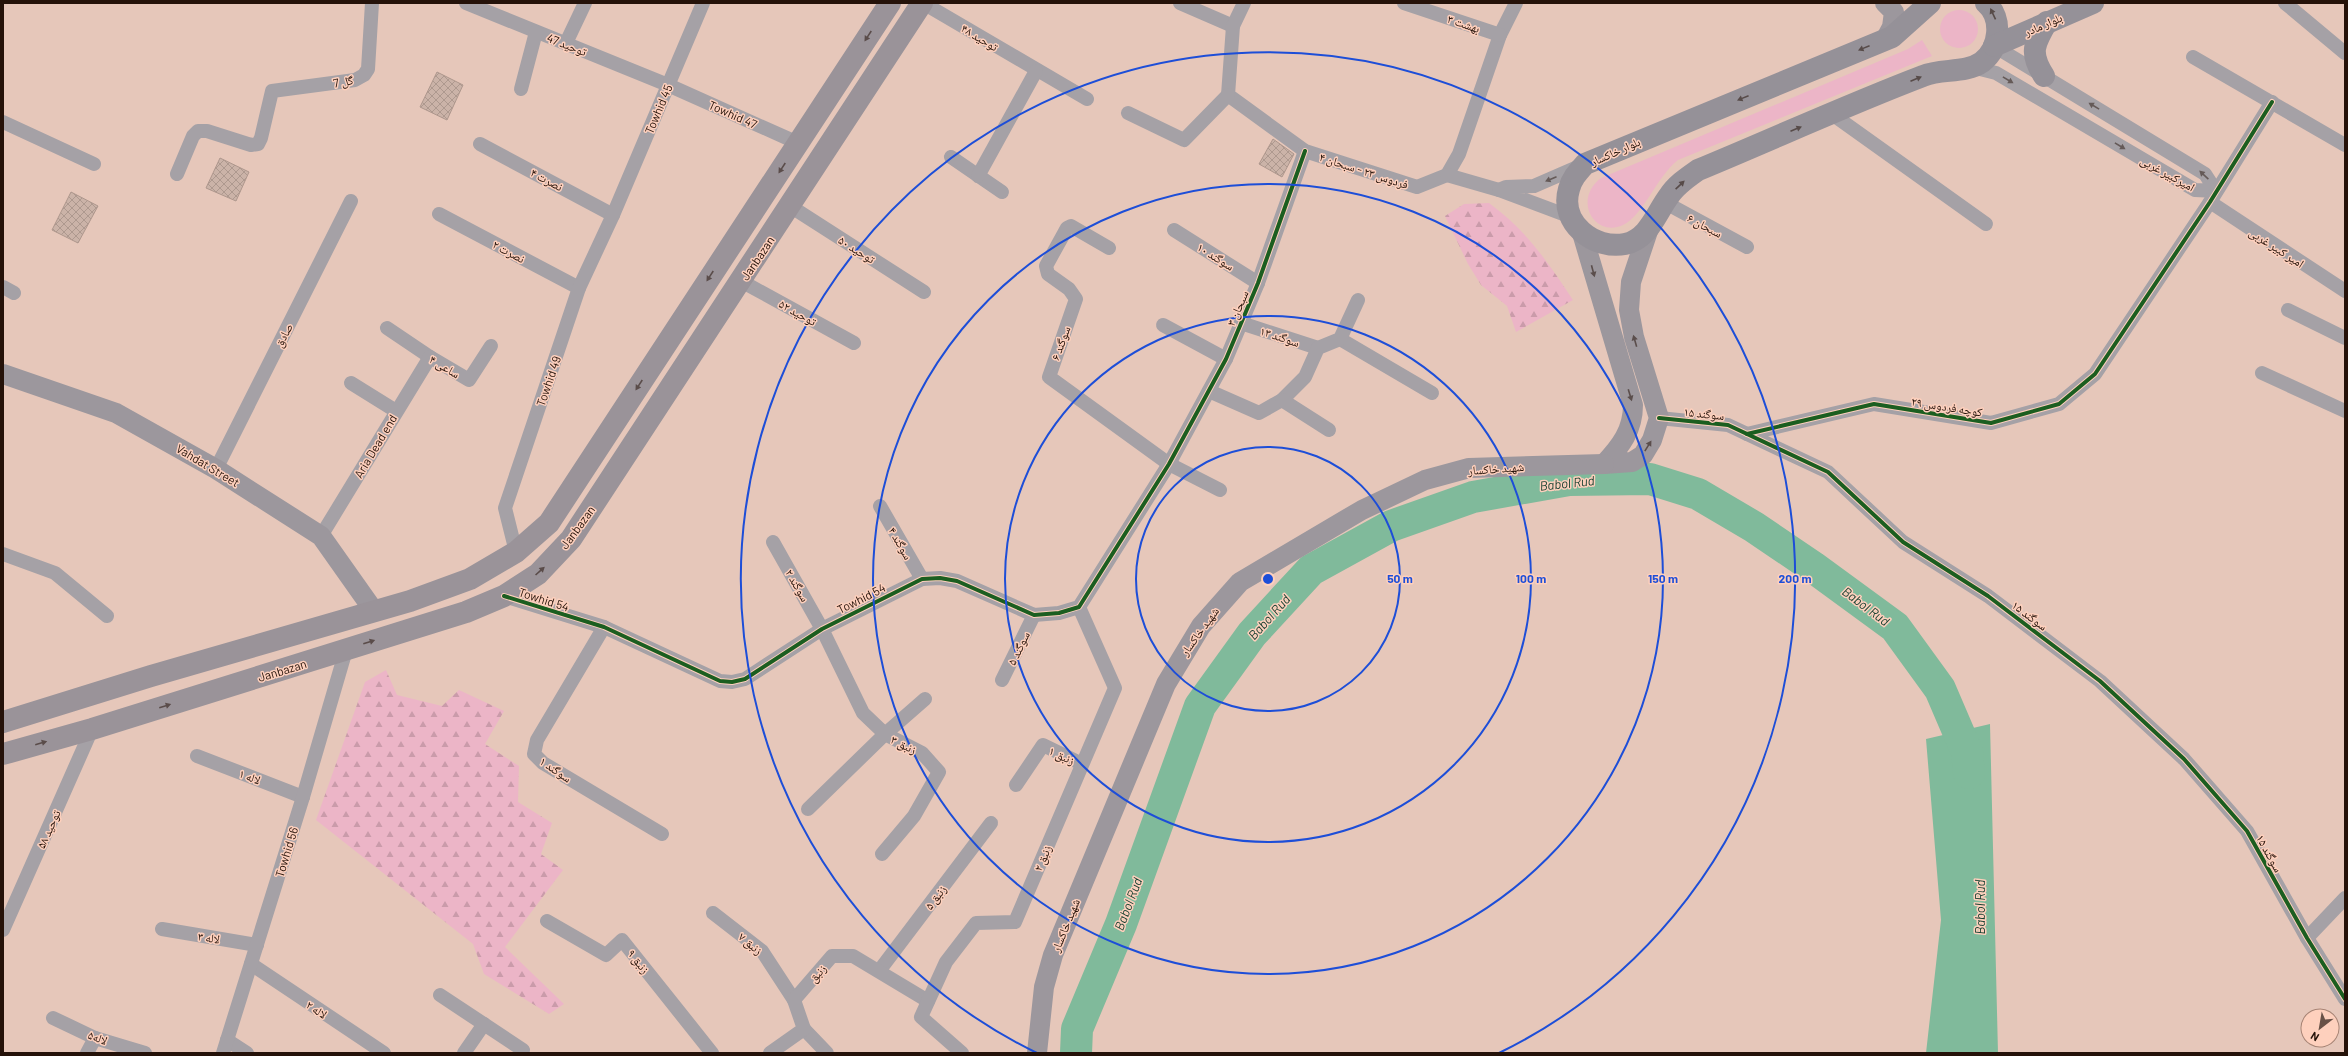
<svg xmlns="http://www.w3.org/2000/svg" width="2348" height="1056" viewBox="0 0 2348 1056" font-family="Barlow,'Noto Naskh Arabic',sans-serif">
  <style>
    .green { fill: #ecb5c7 }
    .forest { fill: url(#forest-firs) }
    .water { fill: #80ba9b }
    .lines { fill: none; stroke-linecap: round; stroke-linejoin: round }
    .river { stroke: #80ba9b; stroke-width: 32 }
    .building { fill: url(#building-cross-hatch); stroke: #ae978d }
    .minor { stroke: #a5a1a6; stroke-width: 14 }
    .secondary { stroke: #9c979d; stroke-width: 20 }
    .primary { stroke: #959198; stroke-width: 22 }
    .trunk { stroke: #9a9399; stroke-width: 22 }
    .cycleway-casing { stroke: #fed0bd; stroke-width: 6 }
    .cycleway { stroke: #1b5e20; stroke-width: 4 }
    .oneway { fill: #574b49 }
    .oneway2 { fill: #5a4c4a }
    .oneway3 { fill: #655a58 }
    .oneway4 { fill: #5b4e4c }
    .ring { fill: none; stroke: #1d4ed8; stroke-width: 2 }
    .labels { text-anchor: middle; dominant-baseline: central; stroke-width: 3; stroke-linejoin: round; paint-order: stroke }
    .street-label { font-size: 12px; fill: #251209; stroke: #fed0bd }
    .water-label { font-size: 13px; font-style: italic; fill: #164030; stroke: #fed0bd }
    .centre { fill: #1d4ed8; stroke: #fed0bd; stroke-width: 2 }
    .ring-label { font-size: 12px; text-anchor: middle; font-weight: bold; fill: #1d4ed8; stroke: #fed0bd; stroke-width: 3; stroke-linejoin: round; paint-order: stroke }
  </style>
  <defs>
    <pattern id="forest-firs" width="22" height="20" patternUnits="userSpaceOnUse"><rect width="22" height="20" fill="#ecb5c7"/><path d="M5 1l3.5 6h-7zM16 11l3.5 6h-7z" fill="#ca9baa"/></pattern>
    <pattern id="building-cross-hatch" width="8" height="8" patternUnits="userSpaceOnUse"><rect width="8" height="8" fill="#cbb3a8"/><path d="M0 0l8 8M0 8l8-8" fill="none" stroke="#ae998f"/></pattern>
  </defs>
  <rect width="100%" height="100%" fill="#e6c7ba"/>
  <g class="green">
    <circle cx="1959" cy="29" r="19"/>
    <path d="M1922,40L1932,56L1678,160C1657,176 1643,216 1623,225C1595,238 1572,200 1601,178L1908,49Z"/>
  </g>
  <g class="forest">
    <path d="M1489,203C1526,230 1548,262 1573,300L1516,332L1507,306L1481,285L1468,264L1445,216L1464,204Z"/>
    <polygon points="386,670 397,695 442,706 459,690 504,711 485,744 519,766 518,802 552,823 541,854 563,870 505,947 564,1004 549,1014 484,974 473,944 316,820 365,682"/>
  </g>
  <polygon class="water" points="1990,724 1998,1053 1926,1053 1941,920 1926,739"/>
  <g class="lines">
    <polyline class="river" points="1076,1053 1077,1029 1121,924 1200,706 1252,634 1311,570 1391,526 1473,497 1569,480 1650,479 1698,494 1754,527 1813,567 1895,627 1940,689 1967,752 1969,773"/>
  </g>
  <g class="building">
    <polygon points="437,72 463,85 447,120 420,107"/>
    <polygon points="1273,139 1294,154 1282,177 1259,164"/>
    <polygon points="220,158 249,172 236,201 206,188"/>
    <polygon points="71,192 98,206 78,243 52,230"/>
  </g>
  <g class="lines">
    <g class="minor">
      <polyline points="466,3 668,85 798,143"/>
      <polyline points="923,3 1087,99"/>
      <polyline points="1180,3 1233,26"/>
      <polyline points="1244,3 1233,26 1228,95 1305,151 1417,187 1447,175 1459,154 1500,35 1516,3"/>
      <polyline points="1404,3 1500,35"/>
      <polyline points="2285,3 2345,53"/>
      <polyline points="566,43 585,3"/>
      <polyline points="2193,57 2345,145"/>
      <polyline points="1972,67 1996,73 2195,190 2216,191 2205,174 1994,46"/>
      <polyline points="521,89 536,32"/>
      <polyline points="1128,113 1184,140 1228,95"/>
      <polyline points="1832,114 1986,224"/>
      <polyline points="3,122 94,164"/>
      <polyline points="480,144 613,215"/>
      <polyline points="951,157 1002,192"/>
      <polyline points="177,174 193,136 198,131 207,131 251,145 258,144 261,138 272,91 355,80 364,75 368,69 372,3"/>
      <polyline points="1447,175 1499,190"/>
      <polyline points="978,176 1036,71"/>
      <polyline points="1664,202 1747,247"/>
      <polyline points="2210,202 2345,291"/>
      <polyline points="790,206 924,292"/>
      <polyline points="439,214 579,288"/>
      <polyline points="1571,217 1499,190 1506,187 1534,186 1580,166"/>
      <polyline points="1174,230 1258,283"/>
      <polyline points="1109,248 1071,226 1067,228 1046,266 1048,274 1069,289 1076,299 1049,377 1169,464 1220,490"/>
      <polyline points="741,281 854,343"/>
      <polyline points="3,287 14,293"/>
      <polyline points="2288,310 2345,338"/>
      <polyline points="1241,323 1318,348"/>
      <polyline points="1163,325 1226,359"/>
      <polyline points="387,328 430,357 469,380 491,346"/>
      <polyline points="1340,339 1432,393"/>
      <polyline points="2262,373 2345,411"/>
      <polyline points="351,383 396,411"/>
      <polyline points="1209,391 1259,413 1282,400 1305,377 1318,348 1340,339 1358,300"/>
      <polyline points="1282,400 1329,430"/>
      <polyline points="1659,418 1728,425 1828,472 1903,542 1988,596 2100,681 2184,759 2247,831 2307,938 2345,999"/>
      <polyline points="1747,434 1874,404 1991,423 2059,404 2095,374 2210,202 2272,102"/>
      <polyline points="216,469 351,201"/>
      <polyline points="880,506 922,579"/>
      <polyline points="321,536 430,357"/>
      <polyline points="773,542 822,629 863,713 885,734 922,753 939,772 914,816 882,854"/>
      <polyline points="516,552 505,508 579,288 613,215 703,3"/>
      <polyline points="3,554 55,573 107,616"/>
      <polyline points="504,596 604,627 720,681 732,682 745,679 822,629 922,579 940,578 957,581 1034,615 1059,613 1079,607 1169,464 1226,359 1258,283 1305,151"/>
      <polyline points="604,627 537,740 534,754 543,763 662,834"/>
      <polyline points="1002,680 1034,615"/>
      <polyline points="197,756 303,797"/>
      <polyline points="1016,785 1043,745 1082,764"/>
      <polyline points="808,809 885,734 925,699"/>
      <polyline points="713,913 762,951 794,1000"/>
      <polyline points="547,921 606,955 622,940 712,1053"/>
      <polyline points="162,929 257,945"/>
      <polyline points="3,930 92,729"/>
      <polyline points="2307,938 2345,898"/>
      <polyline points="251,964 384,1053"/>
      <polyline points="879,971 991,823"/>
      <polyline points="440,995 523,1050"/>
      <polyline points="53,1018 95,1038 145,1053"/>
      <polyline points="804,1029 827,1053"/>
      <polyline points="227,1040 247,1053"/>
      <polyline points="87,1053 95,1038"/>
      <polyline points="223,1053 303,797 346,650"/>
      <polyline points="464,1053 484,1024"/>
      <polyline points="770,1053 804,1029 794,1000 832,956 853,956 928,1001"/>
      <polyline points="962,1053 921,1017 946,962 976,923 1015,922 1115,688 1079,607"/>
    </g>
    <g class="secondary">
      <polyline points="1885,40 1892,27 1894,12 1885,3"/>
      <path d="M1582,233L1633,405C1633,430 1621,446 1604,464L1632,462L1643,455L1652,440L1659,418L1634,337L1629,310L1631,282L1649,228"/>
      <polyline points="3,374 116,413 216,469 321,536 374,611"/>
      <polyline points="1037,1053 1044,987 1053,955 1166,684 1201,626 1240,582 1362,510 1425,480 1469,468 1604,464"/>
    </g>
    <g class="primary">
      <path d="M1930,3L1892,37L1585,164C1578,172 1572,178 1569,189C1559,223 1594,250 1625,244C1649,239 1656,213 1669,196C1676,185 1688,177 1698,170C1773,139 1847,105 1923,76C1941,68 1965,74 1982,62C2000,48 2003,18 1986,3"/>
      <polyline points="1994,46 2093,3"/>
      <path d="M2044,76C2029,53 2034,44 2047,22"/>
    </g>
    <g class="trunk">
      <polyline points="3,722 151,676 410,601 470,579 516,552 549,523 890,3"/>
      <polyline points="3,754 92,729 466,612 504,596 538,574 571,539 922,3"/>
    </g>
    <defs>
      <g id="cycleway">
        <polyline points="1659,418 1728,425 1828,472 1903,542 1988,596 2100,681 2184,759 2247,831 2307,938 2345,999"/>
        <polyline points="1747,434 1874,404 1991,423 2059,404 2095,374 2210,202 2272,102"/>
        <polyline points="504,596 604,627 720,681 732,682 745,679 822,629 922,579 940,578 957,581 1034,615 1059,613 1079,607 1169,464 1226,359 1258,283 1305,151"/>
      </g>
    </defs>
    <use href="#cycleway" class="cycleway-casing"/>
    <use href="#cycleway" class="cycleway"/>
  </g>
  <defs><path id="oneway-solid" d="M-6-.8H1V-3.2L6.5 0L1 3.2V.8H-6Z"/></defs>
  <g class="oneway">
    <use href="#oneway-solid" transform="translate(1993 14) rotate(-115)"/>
    <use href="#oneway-solid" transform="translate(1864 48) rotate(158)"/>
    <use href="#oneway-solid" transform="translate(1916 79) rotate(-23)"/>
    <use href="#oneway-solid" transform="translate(1743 98) rotate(158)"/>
    <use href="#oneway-solid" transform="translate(1796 129) rotate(-23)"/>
    <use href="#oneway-solid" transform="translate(1680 185) rotate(-43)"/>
  </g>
  <g class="oneway2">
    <use href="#oneway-solid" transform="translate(868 36) rotate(123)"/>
    <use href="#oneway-solid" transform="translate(782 168) rotate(123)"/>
    <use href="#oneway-solid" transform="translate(710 276) rotate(123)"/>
    <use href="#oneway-solid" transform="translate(639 385) rotate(123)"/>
    <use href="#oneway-solid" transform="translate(540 571) rotate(-42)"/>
    <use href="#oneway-solid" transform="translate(369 642) rotate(-18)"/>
    <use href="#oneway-solid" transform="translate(165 706) rotate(-17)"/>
    <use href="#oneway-solid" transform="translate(41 743) rotate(-16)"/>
  </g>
  <g class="oneway3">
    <use href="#oneway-solid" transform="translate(2008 80) rotate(31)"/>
    <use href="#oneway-solid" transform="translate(2094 106) rotate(-149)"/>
    <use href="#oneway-solid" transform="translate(2120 146) rotate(31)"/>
    <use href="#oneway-solid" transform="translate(2204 175) rotate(-137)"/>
    <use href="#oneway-solid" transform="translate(1551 179) rotate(157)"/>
  </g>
  <g class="oneway4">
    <use href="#oneway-solid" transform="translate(1593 271) rotate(75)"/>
    <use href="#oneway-solid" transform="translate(1635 341) rotate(-106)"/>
    <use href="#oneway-solid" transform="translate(1630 395) rotate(73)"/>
    <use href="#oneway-solid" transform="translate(1648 446) rotate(-58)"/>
  </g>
  <g class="ring">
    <circle cx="1268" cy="579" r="132"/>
    <circle cx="1268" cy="579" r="263"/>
    <circle cx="1268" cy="579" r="395"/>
    <path d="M1037 1053A527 527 0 1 1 1499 1053"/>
  </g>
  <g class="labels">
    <g class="street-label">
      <text transform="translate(1464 23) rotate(19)">بهشت ۳</text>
      <text transform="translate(2043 24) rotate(-23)">بلوار مادر</text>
      <text transform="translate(980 37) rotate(31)">توحید ۴۸</text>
      <text transform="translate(567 44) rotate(21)">توحید 47</text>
      <text transform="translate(343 81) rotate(-10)">گل 7</text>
      <text transform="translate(658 109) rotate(-67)">Towhid 45</text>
      <text transform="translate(733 114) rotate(24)">Towhid 47</text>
      <text transform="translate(1615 151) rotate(-24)">بلوار خاکسار</text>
      <text transform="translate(1364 170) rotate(18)">فردوس ۲۳ - سبحان ۴</text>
      <text transform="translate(2168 173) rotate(29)">امیرکبیر غربی</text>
      <text transform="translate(547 179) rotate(28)">نصرت ۴</text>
      <text transform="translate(1705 225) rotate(28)">سبحان ۶</text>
      <text transform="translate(2277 247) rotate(33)">امیر کبیر غربی</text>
      <text transform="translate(857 249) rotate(32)">توحید ۵۰</text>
      <text transform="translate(509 251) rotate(28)">نصرت ۲</text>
      <text transform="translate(1216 256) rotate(32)">سوگند ۱۰</text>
      <text transform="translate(757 258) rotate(-56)">Janbazan</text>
      <text transform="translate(1237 308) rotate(-67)">سبحان ۳</text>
      <text transform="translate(798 312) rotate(29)">توحید ۵۲</text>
      <text transform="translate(283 335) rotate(-63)">صادق</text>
      <text transform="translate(1280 336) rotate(18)">سوگند ۱۳</text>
      <text transform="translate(1060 343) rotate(-70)">سوگند ۶</text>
      <text transform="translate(445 366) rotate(31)">ساعی ۴</text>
      <text transform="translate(548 381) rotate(-71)">Towhid 49</text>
      <text transform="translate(1947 406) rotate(9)">کوچه فردوس ۲۹</text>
      <text transform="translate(1704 413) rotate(6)">سوگند ۱۵</text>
      <text transform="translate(375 446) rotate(-59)">Aria Dead end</text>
      <text transform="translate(208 465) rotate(31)">Vahdat Street</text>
      <text transform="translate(1496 468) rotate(-4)">شهید خاکسار</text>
      <text transform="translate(577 527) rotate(-54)">Janbazan</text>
      <text transform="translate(901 543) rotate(60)">سوگند ۴</text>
      <text transform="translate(798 585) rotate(60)">سوگند ۲</text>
      <text transform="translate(861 598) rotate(-27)">Towhid 54</text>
      <text transform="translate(544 599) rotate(18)">Towhid 54</text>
      <text transform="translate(2030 615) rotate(37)">سوگند ۱۵</text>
      <text transform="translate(1199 631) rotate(-54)">شهید خاکسار</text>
      <text transform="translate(1018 648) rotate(-64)">سوگند ۵</text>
      <text transform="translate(282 670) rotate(-17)">Janbazan</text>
      <text transform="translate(904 744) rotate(26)">زنبق ۳</text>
      <text transform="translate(1062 755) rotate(25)">زنبق ۱</text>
      <text transform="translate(556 769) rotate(34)">سوگند ۱</text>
      <text transform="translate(250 776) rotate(21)">لاله ۱</text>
      <text transform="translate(48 829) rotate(-66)">توحید ۵۸</text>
      <text transform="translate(286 852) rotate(-73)">Towhid 56</text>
      <text transform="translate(2270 853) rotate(61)">سوگند ۱۵</text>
      <text transform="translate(1042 858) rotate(-67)">زنبق ۲</text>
      <text transform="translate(935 897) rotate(-53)">زنبق ۵</text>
      <text transform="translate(1065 925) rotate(-68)">شهید خاکسار</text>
      <text transform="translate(209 937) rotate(9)">لاله ۳</text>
      <text transform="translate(751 943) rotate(40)">زنبق ۷</text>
      <text transform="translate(639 961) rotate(52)">زنبق ۹</text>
      <text transform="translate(817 973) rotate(-49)">زنبق</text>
      <text transform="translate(317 1009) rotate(34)">لاله ۲</text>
      <text transform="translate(98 1037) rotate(21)">لاله۵</text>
    </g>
    <g class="water-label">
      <text transform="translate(1567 483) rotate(-6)">Babol Rud</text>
      <text transform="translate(1866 606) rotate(37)">Babol Rud</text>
      <text transform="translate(1269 617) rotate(-48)">Babol Rud</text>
      <text transform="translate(1128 904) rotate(-69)">Babol Rud</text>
      <text transform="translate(1980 907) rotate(-90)">Babol Rud</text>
    </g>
  </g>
  <circle cx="1268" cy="579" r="6" class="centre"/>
  <g class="ring-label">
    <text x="1400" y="583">50 m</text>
    <text x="1531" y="583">100 m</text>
    <text x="1663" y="583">150 m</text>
    <text x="1795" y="583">200 m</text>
  </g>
  <rect width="2348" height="1056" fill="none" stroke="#251209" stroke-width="8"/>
  <g transform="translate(2320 1028) rotate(211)"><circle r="19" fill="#fed0bd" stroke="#a78475"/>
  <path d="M0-3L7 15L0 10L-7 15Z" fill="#695147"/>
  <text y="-6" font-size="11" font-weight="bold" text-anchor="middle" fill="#251209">N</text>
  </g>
</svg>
